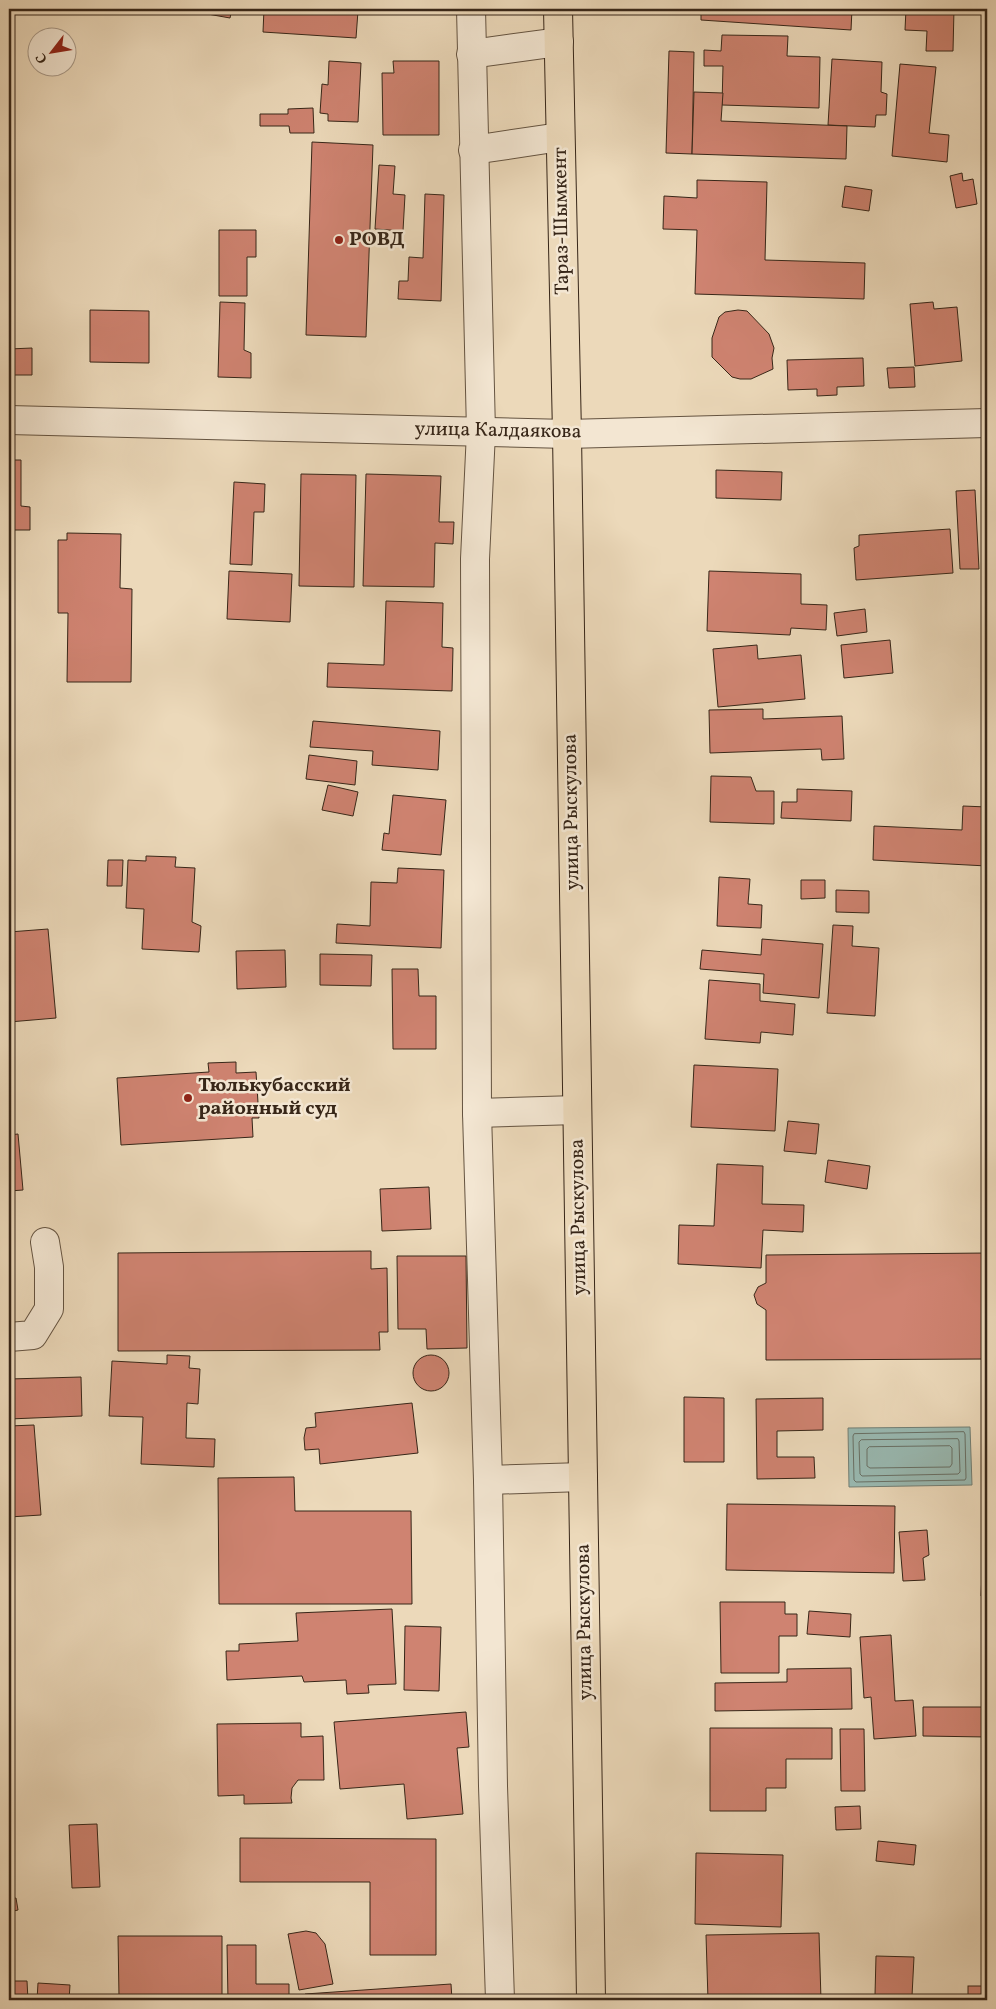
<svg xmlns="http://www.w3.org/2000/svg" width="996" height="2009" viewBox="0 0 996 2009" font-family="Vollkorn,serif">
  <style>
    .water { fill: #99bab3; stroke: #727f75 }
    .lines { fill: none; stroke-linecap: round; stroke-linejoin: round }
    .shore { stroke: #687066; stroke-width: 1 }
    .building { fill: #cf8371; stroke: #372618 }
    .minor-casing { stroke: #645340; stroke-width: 30 }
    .major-casing { stroke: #372618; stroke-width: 30 }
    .minor { stroke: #f3e6d2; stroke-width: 28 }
    .major { stroke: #ecd9ba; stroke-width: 28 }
    .poi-dot { fill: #8f2418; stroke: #f3e6d2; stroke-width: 2 }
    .labels { text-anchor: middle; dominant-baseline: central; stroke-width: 5; stroke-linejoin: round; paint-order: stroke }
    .street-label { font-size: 20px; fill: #372618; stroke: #f3e6d2 }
    .poi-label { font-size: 20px; font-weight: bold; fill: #372618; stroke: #f3e6d2; text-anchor: start }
  </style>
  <rect width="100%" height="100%" fill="#ecd9ba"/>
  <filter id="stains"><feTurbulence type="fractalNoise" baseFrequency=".004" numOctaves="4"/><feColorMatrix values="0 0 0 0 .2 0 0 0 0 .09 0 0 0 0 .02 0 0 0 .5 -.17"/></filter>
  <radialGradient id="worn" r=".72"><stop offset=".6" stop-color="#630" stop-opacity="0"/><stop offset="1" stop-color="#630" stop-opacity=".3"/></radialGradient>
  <polygon class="water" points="970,1427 972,1485 849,1487 848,1428"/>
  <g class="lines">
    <g class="shore">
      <polygon points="964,1432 965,1434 966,1478 965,1480 856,1482 854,1480 853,1436 854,1434"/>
      <polygon points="958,1439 959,1441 960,1472 958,1474 862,1476 860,1474 859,1442 861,1440"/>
      <polygon points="950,1446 952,1448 952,1464 950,1467 870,1468 867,1466 867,1449 869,1447"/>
    </g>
  </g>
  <g class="building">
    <polygon points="203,9 232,9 230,18 202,13"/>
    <polygon points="264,9 375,9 375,12 358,11 356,38 263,32"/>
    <polygon points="701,9 852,9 851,30 701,20"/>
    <polygon points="906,9 954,9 953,51 926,51 927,31 905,30"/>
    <polygon points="722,35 788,36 787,56 820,57 819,108 722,105 723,66 704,66 704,50 721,51"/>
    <polygon points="669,51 694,52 692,154 666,153"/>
    <polygon points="832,59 882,62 881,92 887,94 886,115 876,115 875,127 828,125"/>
    <polygon points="329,61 361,63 358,122 328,121 328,114 320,113 322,84 328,85"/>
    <polygon points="393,61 439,61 439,135 383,135 382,73 394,73"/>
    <polygon points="900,64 936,67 929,133 949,135 947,162 892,156"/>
    <polygon points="694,92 723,93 721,121 847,126 846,159 692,154"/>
    <polygon points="313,108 314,133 290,133 289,126 260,126 260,114 288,114 288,109"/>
    <polygon points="312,142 373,145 366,337 306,335"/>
    <polygon points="379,165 395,166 393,194 405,195 403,231 375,229"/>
    <polygon points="962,173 963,181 973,179 977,204 956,208 950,176"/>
    <polygon points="697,180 767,182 765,260 865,263 864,299 695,294 697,230 663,229 664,196 697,198"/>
    <polygon points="845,186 872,190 869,211 842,207"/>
    <polygon points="425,194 444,195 441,301 398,299 399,281 408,281 409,257 423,258"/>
    <polygon points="219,230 256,230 256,257 247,257 247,296 219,296"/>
    <polygon points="13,250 14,285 9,286 9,251"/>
    <polygon points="982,289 987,289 987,305 984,305"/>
    <polygon points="220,302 245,303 244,350 251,353 251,378 218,377"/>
    <polygon points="933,302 934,309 957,307 962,361 915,366 910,304"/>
    <polygon points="90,310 149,311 149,363 90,362"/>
    <polygon points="738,310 747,311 769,334 774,348 772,358 773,369 751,379 740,379 732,377 712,357 712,338 719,317 725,312"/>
    <polygon points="32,348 32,375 9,375 9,349"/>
    <polygon points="863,358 864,386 837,387 837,395 817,396 817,389 788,390 787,360"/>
    <polygon points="914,367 915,387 889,388 887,368"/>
    <polygon points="9,460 21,460 21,506 30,507 30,530 9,530"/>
    <polygon points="716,470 782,472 781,500 716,498"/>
    <polygon points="301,474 356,475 354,587 299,586"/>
    <polygon points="366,474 441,476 439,522 454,522 453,544 435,543 434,587 363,586"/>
    <polygon points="234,482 265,484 264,512 254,512 252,565 230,564"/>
    <polygon points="975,490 979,569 960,569 956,491"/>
    <polygon points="950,529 953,573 856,580 854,548 859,546 859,535"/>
    <polygon points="67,533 121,534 120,588 132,589 131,682 67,682 68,613 58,613 58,540 67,540"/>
    <polygon points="982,534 987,534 987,562 983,562"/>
    <polygon points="229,571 292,574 290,622 227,619"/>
    <polygon points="709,571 801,574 801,604 827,605 826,630 791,628 790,635 707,631"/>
    <polygon points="386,601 443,603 442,647 453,648 452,691 327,687 328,663 384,665"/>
    <polygon points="865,609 867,632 837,636 834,613"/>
    <polygon points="890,640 893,673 844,678 841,645"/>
    <polygon points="757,645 758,659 801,655 805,699 718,707 713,649"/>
    <polygon points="763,709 763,719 842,716 844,759 822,760 821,749 710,753 709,710"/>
    <polygon points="313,721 440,731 438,770 372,765 373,751 310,747"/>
    <polygon points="309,755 357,761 355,785 306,779"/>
    <polygon points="711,776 751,777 756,791 774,791 774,824 710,822"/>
    <polygon points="328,785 358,792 353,816 322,810"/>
    <polygon points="797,789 852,791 851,821 781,818 782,802 797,802"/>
    <polygon points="393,795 446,800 441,855 382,850 384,833 389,834"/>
    <polygon points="963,806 987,807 987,866 873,860 874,826 962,830"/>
    <polygon points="146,856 176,857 175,867 195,868 192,922 201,926 199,952 142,949 144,909 126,908 128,860 146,861"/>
    <polygon points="108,860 123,860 122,886 107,886"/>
    <polygon points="398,868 444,870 441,948 336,943 337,924 370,926 371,882 397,883"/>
    <polygon points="719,877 750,879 748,904 762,905 761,928 717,926"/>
    <polygon points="801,880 825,880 825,898 801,899"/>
    <polygon points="836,890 869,891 869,913 836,912"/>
    <polygon points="833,925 853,926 852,946 879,948 875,1016 827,1013"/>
    <polygon points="48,929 56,1018 9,1022 9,932"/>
    <polygon points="762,939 823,944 819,998 763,993 764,974 700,969 702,950 761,955"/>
    <polygon points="285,950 286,987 237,989 236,951"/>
    <polygon points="320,954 372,955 371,986 320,985"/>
    <polygon points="392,969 418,969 419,996 436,996 436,1049 393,1049"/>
    <polygon points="709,980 760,984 760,1001 795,1004 793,1035 761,1032 760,1043 705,1039"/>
    <polygon points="236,1062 236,1073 256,1072 259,1118 252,1118 253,1137 121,1145 117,1078 209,1072 208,1063"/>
    <polygon points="694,1065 778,1069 775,1131 691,1127"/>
    <polygon points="788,1121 819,1124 816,1154 784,1151"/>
    <polygon points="18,1134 23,1190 9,1191 9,1135"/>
    <polygon points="828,1160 870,1166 867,1189 825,1182"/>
    <polygon points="717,1164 763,1166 762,1204 804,1205 803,1232 763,1230 761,1268 678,1264 679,1225 714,1226"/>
    <polygon points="429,1187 431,1229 382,1231 380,1189"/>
    <polygon points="371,1251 371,1269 387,1268 388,1332 379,1332 380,1350 118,1351 118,1253"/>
    <polygon points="987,1253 987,1359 766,1360 766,1310 757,1304 754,1295 758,1287 766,1283 766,1255"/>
    <polygon points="397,1256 466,1256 467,1348 427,1349 426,1329 398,1329"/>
    <polygon points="167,1355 190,1356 189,1368 200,1369 198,1404 187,1403 186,1438 215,1439 214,1467 141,1464 143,1417 109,1416 112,1361 167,1364"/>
    <circle cx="431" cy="1373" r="18"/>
    <polygon points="81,1377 82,1416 9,1419 9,1379"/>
    <polygon points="684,1397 724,1398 724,1462 684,1462"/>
    <polygon points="823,1398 823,1430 777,1431 777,1457 814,1457 815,1478 757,1479 756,1399"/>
    <polygon points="412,1403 418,1453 320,1464 319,1449 305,1450 304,1438 306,1428 316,1427 315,1413"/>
    <polygon points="34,1425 41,1515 9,1517 9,1470 11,1470 9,1426"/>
    <polygon points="294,1477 295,1511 411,1511 412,1604 219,1604 218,1478"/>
    <polygon points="727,1504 895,1506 894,1573 726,1570"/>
    <polygon points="985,1504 987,1504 987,1596 981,1596"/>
    <polygon points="927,1530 929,1555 923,1558 925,1580 903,1581 899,1532"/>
    <polygon points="720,1602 785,1602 785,1614 797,1614 797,1636 779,1636 779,1673 721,1673"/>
    <polygon points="392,1609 396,1684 368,1685 369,1693 347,1694 346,1680 304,1682 302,1676 227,1680 226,1651 239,1651 239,1644 298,1641 296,1613"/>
    <polygon points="809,1611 851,1614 850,1637 807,1634"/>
    <polygon points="405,1626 441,1627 439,1691 404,1690"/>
    <polygon points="891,1635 895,1701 913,1700 916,1736 874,1739 871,1697 864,1698 860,1637"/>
    <polygon points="851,1668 852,1709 715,1711 715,1683 787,1682 787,1669"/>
    <polygon points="923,1707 987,1707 987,1737 923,1736"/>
    <polygon points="466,1712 469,1747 457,1748 463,1814 407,1819 404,1784 340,1789 334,1722"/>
    <polygon points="301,1723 301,1737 323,1736 324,1780 298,1780 292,1788 291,1798 292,1803 244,1804 244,1795 218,1796 217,1724"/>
    <polygon points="710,1728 832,1728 832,1759 786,1759 786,1788 766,1788 766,1811 710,1811"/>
    <polygon points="840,1729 864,1729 865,1791 841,1791"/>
    <polygon points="860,1806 861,1829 836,1830 835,1807"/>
    <polygon points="97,1824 100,1887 72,1888 69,1825"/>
    <polygon points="240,1838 436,1839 436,1955 370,1955 370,1882 240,1882"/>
    <polygon points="878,1841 916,1845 914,1865 876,1861"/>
    <polygon points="696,1853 783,1855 781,1927 695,1924"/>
    <polygon points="16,1898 18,1910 9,1912 9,1899"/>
    <polygon points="306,1931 316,1933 325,1944 333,1984 299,1990 288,1934"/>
    <polygon points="819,1933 821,2000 708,2000 706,1935"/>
    <polygon points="118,1936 222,1936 222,2000 193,2000 193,1997 119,1997"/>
    <polygon points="227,1945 256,1945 256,1984 289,1984 289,2000 228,2000"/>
    <polygon points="876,1956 914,1957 912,1996 875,1995"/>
    <polygon points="9,1981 27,1981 28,2000 9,2000"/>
    <polygon points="38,1983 70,1985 69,2000 37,2000"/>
    <polygon points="451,1984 452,2000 306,2000 305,1994"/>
    <rect x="968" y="1986" width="19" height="14"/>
  </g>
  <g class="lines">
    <defs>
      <g id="minor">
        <polyline points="471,9 481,432 475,559 477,1113 488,1480 493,1786 500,2000"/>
        <polyline points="471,54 559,42"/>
        <polyline points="473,150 560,137"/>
        <polyline points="9,420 567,434 987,423"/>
        <polyline points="477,1113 577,1110"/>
        <polyline points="9,1337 33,1335 49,1309 49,1267 45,1242"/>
        <polyline points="488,1480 583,1477"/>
      </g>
      <polyline id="major" points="558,9 567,434 591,2000"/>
    </defs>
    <use href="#minor" class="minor-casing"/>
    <use href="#major" class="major-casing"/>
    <use href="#minor" class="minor"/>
    <use href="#major" class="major"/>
  </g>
  <g class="poi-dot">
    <circle cx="339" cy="240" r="5"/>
    <circle cx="188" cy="1098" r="5"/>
  </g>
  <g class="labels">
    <g class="street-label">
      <text transform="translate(562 221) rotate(-91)">Тараз-Шымкент</text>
      <text transform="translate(498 431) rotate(1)">улица Калдаякова</text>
      <text transform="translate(572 812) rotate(-91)">улица Рыскулова</text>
      <text transform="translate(579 1217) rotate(-91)">улица Рыскулова</text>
      <text transform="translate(585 1622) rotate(-91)">улица Рыскулова</text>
    </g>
    <g class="poi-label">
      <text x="349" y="240">РОВД</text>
      <text x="198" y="1086">Тюлькубасский<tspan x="198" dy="23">районный суд</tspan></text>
    </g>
  </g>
  <rect width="996" height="2009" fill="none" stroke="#ecd9ba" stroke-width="30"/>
  <rect x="10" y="10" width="976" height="1989" fill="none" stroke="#372618" stroke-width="2.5"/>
  <rect x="15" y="15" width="966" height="1979" fill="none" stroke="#372618"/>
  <g transform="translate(52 52) rotate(239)"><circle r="24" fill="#f3e6d2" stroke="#a89988"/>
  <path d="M0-4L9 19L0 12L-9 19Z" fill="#8f2418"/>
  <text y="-8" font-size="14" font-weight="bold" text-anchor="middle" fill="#372618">С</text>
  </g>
  <rect width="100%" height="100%" filter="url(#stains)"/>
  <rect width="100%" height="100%" fill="url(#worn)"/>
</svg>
